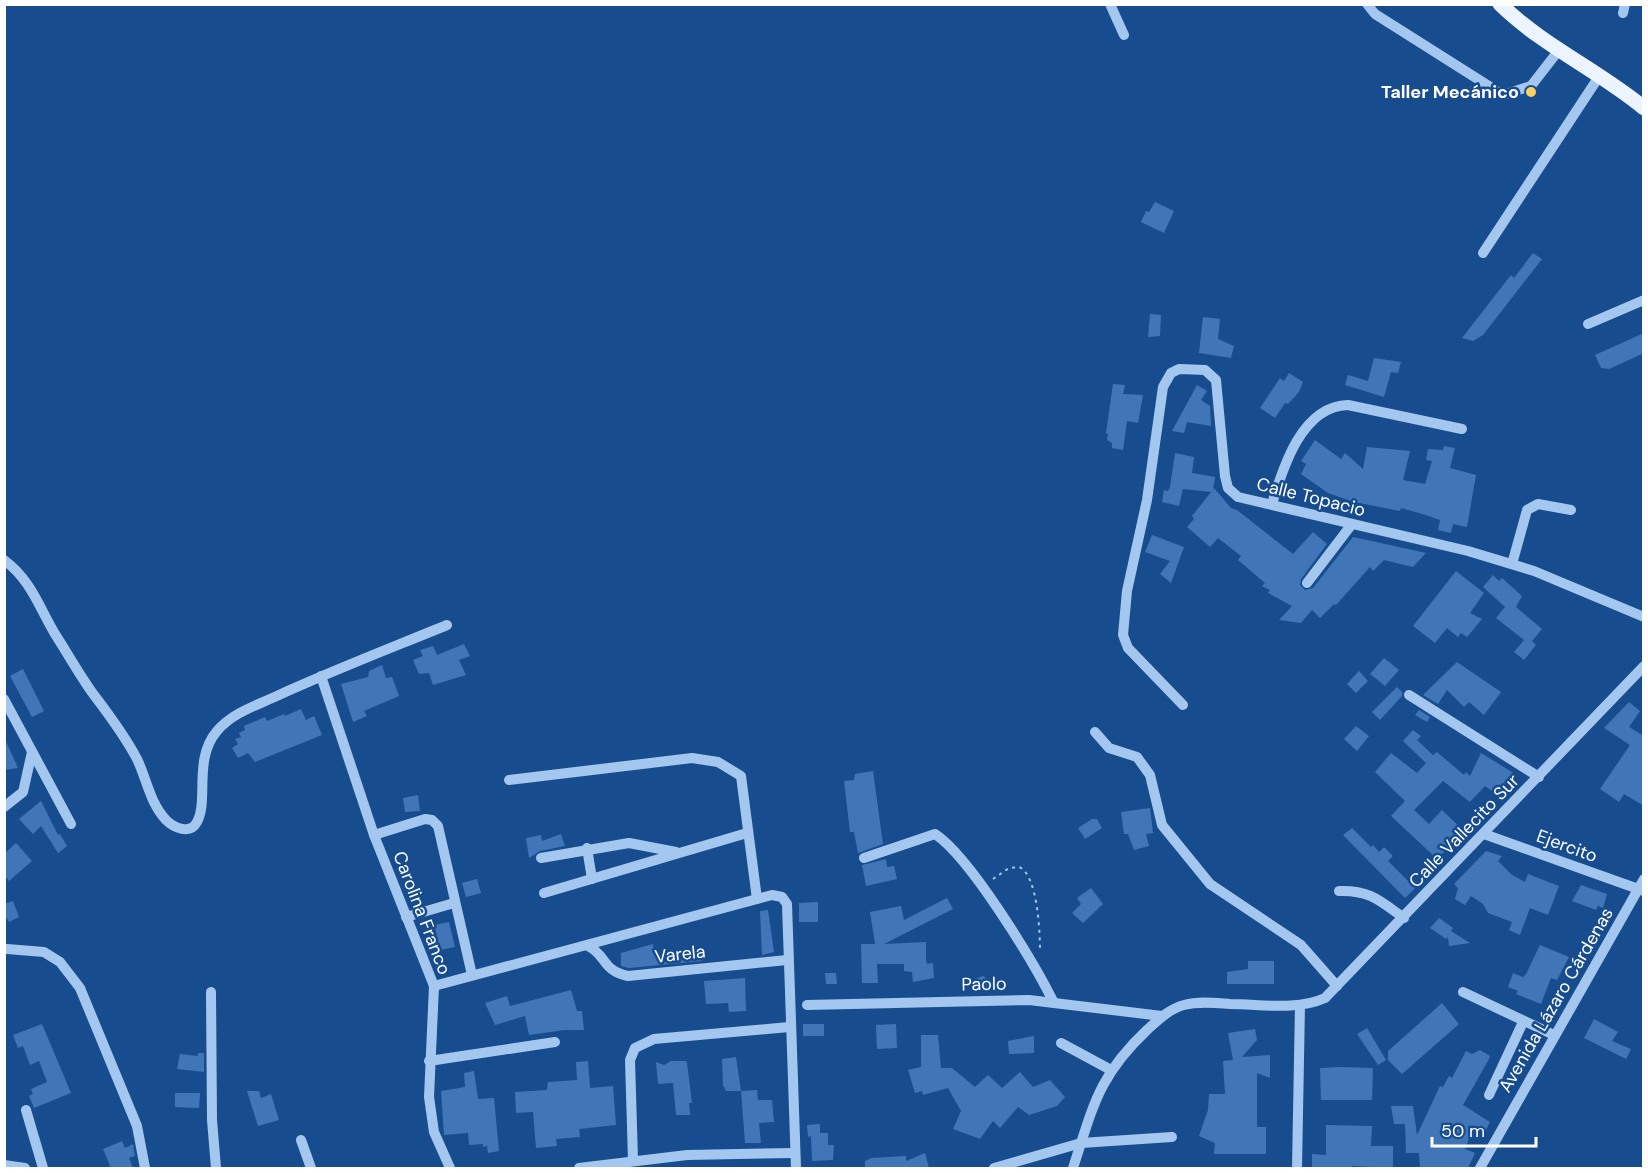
<svg xmlns="http://www.w3.org/2000/svg" width="1648" height="1173" viewBox="0 0 1648 1173" font-family="'DM Sans',sans-serif">
  <style>
    .building { fill: #4076b8 }
    .lines { fill: none; stroke-linecap: round; stroke-linejoin: round }
    .path { stroke: #a4c7ef; stroke-width: 2; stroke-dasharray: 3 4.5; stroke-linecap: butt }
    .minor { stroke: #a4c7ef; stroke-width: 10 }
    .major { stroke: #ecf4ff; stroke-width: 15 }
    .poi-dot { fill: #ffd162; stroke: #174d8f; stroke-width: 2 }
    .labels { text-anchor: middle; dominant-baseline: central; stroke-width: 5; stroke-linejoin: round; paint-order: stroke }
    .poi-label { font-size: 18px; font-weight: bold; fill: #fff; stroke: #174d8f; text-anchor: end }
    .street-label { font-size: 18px; fill: #fff; stroke: #174d8f }
  </style>
  <rect width="100%" height="100%" fill="#174d8f"/>
  <g class="building">
    <polygon points="1155,202 1174,211 1164,233 1141,222 1146,211 1149,212"/>
    <polygon points="1533,253 1542,259 1483,335 1473,341 1462,338 1511,275 1514,278"/>
    <polygon points="1150,314 1161,315 1160,336 1148,337"/>
    <polygon points="1203,317 1220,319 1218,339 1234,346 1231,358 1199,353"/>
    <polygon points="1644,333 1644,353 1609,369 1601,368 1595,355"/>
    <polygon points="1374,358 1401,362 1398,373 1391,372 1384,397 1345,385 1348,375 1368,381"/>
    <polygon points="1289,373 1303,382 1299,392 1288,404 1285,403 1275,418 1260,408 1280,378 1284,381"/>
    <polygon points="1113,384 1125,385 1123,394 1143,395 1138,423 1127,421 1123,450 1112,448 1112,443 1107,440 1108,434 1106,433"/>
    <polygon points="1197,385 1207,391 1201,400 1210,406 1211,426 1187,422 1184,433 1172,431"/>
    <polygon points="1315,440 1341,459 1345,453 1363,469 1367,447 1410,451 1403,480 1425,484 1432,461 1426,460 1428,449 1443,450 1444,446 1455,448 1450,468 1476,475 1467,527 1453,524 1451,533 1438,530 1440,520 1426,515 1401,508 1400,511 1354,502 1328,493 1301,474 1306,464 1301,461"/>
    <polygon points="1175,453 1194,457 1192,473 1215,477 1213,490 1214,488 1231,508 1237,510 1293,554 1313,532 1327,544 1301,579 1300,585 1305,590 1313,588 1353,537 1426,553 1413,567 1384,560 1373,571 1370,567 1336,605 1334,604 1320,618 1312,610 1301,623 1279,620 1292,606 1268,593 1270,590 1262,586 1265,583 1238,560 1241,556 1218,538 1210,547 1187,527 1194,519 1192,516 1211,492 1183,489 1179,506 1162,502 1164,490 1168,491 1170,487"/>
    <polygon points="1152,535 1184,547 1171,583 1160,574 1170,561 1145,552"/>
    <polygon points="1456,571 1484,593 1470,613 1482,619 1467,637 1461,633 1458,637 1447,628 1435,643 1413,626"/>
    <polygon points="1493,575 1499,581 1502,578 1522,596 1516,607 1542,629 1532,641 1536,645 1524,660 1514,652 1524,640 1496,618 1505,607 1483,587"/>
    <polygon points="464,644 470,656 459,660 466,675 433,685 429,673 419,674 413,660 423,656 420,650 433,646 437,655"/>
    <polygon points="1384,658 1399,670 1385,686 1370,674"/>
    <polygon points="1457,662 1501,692 1484,715 1469,702 1464,707 1447,690 1438,704 1423,695"/>
    <polygon points="382,665 386,678 392,677 399,696 364,711 367,716 353,722 341,684 368,677 369,671"/>
    <polygon points="23,669 44,711 32,717 10,676"/>
    <polygon points="1359,671 1368,681 1356,693 1347,684"/>
    <polygon points="1397,687 1402,692 1402,696 1380,720 1372,712"/>
    <polygon points="1629,702 1640,711 1629,727 1644,736 1644,806 1624,794 1619,802 1600,789 1630,745 1604,728"/>
    <polygon points="301,709 306,720 314,716 322,735 255,762 248,753 238,758 232,748 238,744 235,739 241,737 239,733 245,730 244,726 265,717 267,721 284,714 285,716"/>
    <polygon points="1419,710 1430,717 1427,722 1415,715"/>
    <polygon points="1356,726 1369,736 1357,751 1344,739"/>
    <polygon points="1413,730 1421,736 1417,740 1433,755 1437,752 1464,775 1466,772 1470,776 1481,753 1515,774 1500,797 1485,786 1470,802 1443,781 1414,810 1429,824 1442,810 1467,834 1454,847 1451,845 1437,859 1391,816 1405,801 1375,772 1391,753 1417,773 1426,763 1403,741"/>
    <polygon points="4,737 18,768 4,770"/>
    <polygon points="873,771 883,844 858,853 854,832 850,832 844,781 854,780 855,774"/>
    <polygon points="418,795 420,811 405,812 403,798"/>
    <polygon points="41,801 58,835 60,834 67,846 58,853 41,826 33,834 19,819"/>
    <polygon points="1150,808 1153,833 1146,834 1149,846 1134,850 1128,834 1124,834 1121,812"/>
    <polygon points="1092,819 1097,819 1102,828 1085,839 1078,828"/>
    <polygon points="1352,828 1371,847 1373,845 1379,852 1384,847 1393,856 1388,861 1415,888 1405,898 1343,835"/>
    <polygon points="561,834 565,846 540,851 529,858 526,838 541,835 542,841"/>
    <polygon points="16,843 32,861 9,881 4,875 4,854"/>
    <polygon points="1486,851 1502,856 1498,861 1512,875 1525,882 1528,874 1559,886 1548,915 1530,908 1520,935 1509,930 1512,922 1488,913 1483,904 1471,896 1465,905 1455,899 1458,888 1454,884"/>
    <polygon points="886,859 887,867 894,866 897,879 866,886 862,865"/>
    <polygon points="477,879 481,893 466,897 462,883"/>
    <polygon points="1581,885 1607,894 1603,908 1598,906 1596,910 1572,901"/>
    <polygon points="1091,888 1103,904 1083,923 1072,913 1081,904 1077,898"/>
    <polygon points="947,898 953,909 884,944 926,942 926,960 927,964 933,963 934,978 913,982 912,972 904,971 904,964 877,964 878,983 862,983 861,944 875,944 870,912 901,906 904,920"/>
    <polygon points="13,901 19,917 9,922 4,914 4,904"/>
    <polygon points="818,902 818,922 799,922 799,903"/>
    <polygon points="768,910 774,952 762,955 760,911"/>
    <polygon points="1439,918 1453,928 1451,931 1470,943 1449,946 1448,937 1446,939 1430,928"/>
    <polygon points="449,922 455,947 435,951 431,936 437,935 434,925"/>
    <polygon points="653,944 654,952 702,952 702,961 629,968 621,966 621,953"/>
    <polygon points="1540,945 1569,957 1557,980 1551,978 1541,1004 1516,994 1518,991 1508,987 1513,973 1523,977 1526,974"/>
    <polygon points="1248,961 1274,961 1274,984 1227,984 1227,972 1248,969"/>
    <polygon points="825,973 836,973 837,984 826,984"/>
    <polygon points="983,976 990,980 990,985 985,987 981,987 975,979"/>
    <polygon points="745,978 746,1011 729,1012 728,1003 706,1004 704,981"/>
    <polygon points="571,990 577,1011 582,1011 584,1030 565,1030 529,1035 525,1016 495,1025 485,1003 507,996 510,1006"/>
    <polygon points="1442,1003 1459,1024 1402,1074 1388,1060 1388,1051"/>
    <polygon points="1594,1019 1618,1032 1612,1041 1631,1049 1626,1059 1584,1038"/>
    <polygon points="42,1024 71,1093 34,1108 29,1096 33,1094 31,1089 47,1082 39,1061 30,1065 23,1046 18,1048 13,1035"/>
    <rect x="803" y="1024" width="21" height="12"/>
    <polygon points="896,1024 897,1048 877,1049 876,1025"/>
    <polygon points="1367,1028 1386,1060 1378,1065 1357,1034"/>
    <polygon points="1255,1029 1257,1040 1242,1057 1270,1055 1270,1078 1257,1073 1257,1127 1266,1127 1266,1154 1214,1154 1215,1143 1199,1136 1208,1110 1209,1094 1225,1094 1223,1061 1233,1060 1228,1033"/>
    <polygon points="921,1035 938,1035 941,1068 952,1068 975,1087 988,1075 1002,1088 1020,1072 1033,1087 1050,1080 1065,1097 1057,1106 1029,1115 1018,1107 1000,1128 993,1121 980,1139 953,1129 961,1111 948,1088 923,1095 922,1091 915,1093 908,1070 921,1067"/>
    <polygon points="1034,1036 1034,1053 1009,1054 1008,1041"/>
    <polygon points="1480,1050 1490,1056 1489,1059 1463,1105 1490,1122 1485,1132 1474,1126 1465,1149 1475,1153 1468,1168 1420,1168 1419,1153 1406,1153 1405,1124 1394,1124 1391,1106 1413,1106 1417,1135 1440,1086 1443,1087 1449,1076 1452,1078 1466,1051 1472,1054"/>
    <polygon points="198,1053 204,1053 204,1072 177,1069 180,1054 198,1056"/>
    <polygon points="736,1057 741,1091 726,1091 723,1085 722,1059"/>
    <polygon points="588,1061 590,1088 613,1086 616,1125 579,1129 580,1137 556,1139 557,1146 536,1148 533,1112 516,1113 515,1092 547,1090 548,1082 577,1080 576,1062"/>
    <polygon points="671,1061 686,1061 687,1063 692,1103 689,1103 690,1115 676,1115 673,1083 658,1084 656,1062 664,1065"/>
    <polygon points="1341,1067 1373,1068 1372,1100 1321,1100 1320,1068"/>
    <polygon points="474,1071 478,1099 494,1098 499,1151 488,1153 487,1146 483,1147 483,1144 469,1145 468,1133 444,1135 441,1091 465,1087 464,1073"/>
    <polygon points="757,1090 758,1100 772,1100 774,1122 759,1123 761,1143 745,1143 741,1091"/>
    <polygon points="247,1091 259,1091 261,1098 271,1094 279,1120 258,1126"/>
    <polygon points="175,1093 200,1093 199,1108 175,1107"/>
    <polygon points="820,1124 820,1133 828,1133 828,1145 834,1145 833,1160 812,1161 811,1136 808,1137 807,1125"/>
    <polygon points="1326,1125 1372,1126 1371,1146 1393,1146 1393,1168 1352,1166 1352,1168 1312,1168 1312,1154 1326,1155"/>
    <polygon points="122,1141 125,1148 133,1144 135,1156 129,1158 133,1168 111,1168 103,1149"/>
    <polygon points="925,1153 929,1168 865,1168 865,1161 871,1158 906,1156 906,1161"/>
  </g>
  <g class="lines">
    <path class="path" d="M993,879L1009,868L1019,867C1038,875 1040,933 1040,952"/>
    <g class="minor">
      <polyline points="1110,4 1124,35"/>
      <polyline points="1367,4 1375,14 1503,95 1531,86 1559,50"/>
      <polyline points="1623,13 1625,4"/>
      <polyline points="1483,253 1600,75"/>
      <polyline points="1588,324 1644,300"/>
      <path d="M1272,504C1283,467 1302,406 1348,405L1462,429"/>
      <path d="M4,560C31,580 39,607 55,634C68,654 80,676 94,695C110,716 125,736 137,759C147,780 150,803 166,820C174,828 190,835 197,822C209,800 193,759 217,731C233,712 258,705 279,695C334,670 391,648 447,625"/>
      <polyline points="1512,564 1527,510 1538,504 1571,510"/>
      <polyline points="1307,583 1352,524"/>
      <polyline points="321,676 374,835 434,986 429,1097 434,1132 450,1168"/>
      <polyline points="1409,695 1539,777"/>
      <polyline points="4,699 71,824"/>
      <polyline points="1183,705 1128,648 1123,635 1127,591 1147,500 1163,387 1171,373 1179,369 1205,370 1216,380 1225,476 1228,488 1238,497 1468,551 1534,571 1644,617"/>
      <polyline points="1095,732 1109,748 1137,757 1150,775 1162,825 1210,884 1301,945 1337,986"/>
      <polyline points="509,780 692,758 718,762 741,776 757,899"/>
      <polyline points="4,807 23,792 32,752"/>
      <polyline points="1484,834 1644,891"/>
      <polyline points="374,835 425,819 432,820 438,826 472,975"/>
      <polyline points="587,848 592,879"/>
      <polyline points="541,858 629,843 676,852"/>
      <path d="M864,858L935,834C970,857 1033,961 1053,1001"/>
      <path d="M1339,891C1370,890 1380,901 1404,918"/>
      <polyline points="544,893 747,833"/>
      <polyline points="406,917 454,903"/>
      <path d="M588,946C607,955 601,970 628,976L787,960"/>
      <polyline points="7,949 44,952 60,962 80,988 137,1126 145,1168"/>
      <polyline points="434,986 772,895 782,897 787,904 796,1168"/>
      <polyline points="211,992 212,1120 216,1168"/>
      <polyline points="1463,992 1554,1035"/>
      <polyline points="807,1005 1029,1000 1162,1016"/>
      <polyline points="1061,1043 1111,1070"/>
      <polyline points="429,1061 555,1042"/>
      <polyline points="1489,1095 1523,1022"/>
      <polyline points="26,1110 43,1168"/>
      <polyline points="301,1140 311,1168"/>
      <polyline points="633,1160 630,1060 635,1048 654,1039 789,1027"/>
      <polyline points="4,1165 25,1168"/>
      <polyline points="579,1168 687,1155 794,1153"/>
      <polyline points="994,1168 1081,1143 1172,1137"/>
      <path d="M1073,1168C1093,1107 1098,1076 1147,1030C1158,1020 1169,1009 1184,1005C1199,1001 1215,1003 1230,1004C1261,1004 1296,1011 1325,998L1644,666"/>
      <polyline points="1297,1168 1300,1005"/>
      <polyline points="1480,1168 1644,879"/>
    </g>
    <path class="major" d="M1500,4C1543,46 1598,70 1644,108"/>
  </g>
  <circle class="poi-dot" cx="1531" cy="92" r="6"/>
  <g class="labels">
    <g class="poi-label">
      <text x="1519" y="92">Taller Mecánico</text>
    </g>
    <g class="street-label">
      <text transform="translate(1311 497) rotate(14)">Calle Topacio</text>
      <text transform="translate(1464 831) rotate(-46)">Calle Vallecito Sur</text>
      <text transform="translate(1567 846) rotate(20)">Ejercito</text>
      <text transform="translate(422 913) rotate(69)">Carolina Franco</text>
      <text transform="translate(680 954) rotate(-6)">Varela</text>
      <text transform="translate(984 984) rotate(-1)">Paolo</text>
      <text transform="translate(1556 1000) rotate(-60)">Avenida Lázaro Cárdenas</text>
    </g>
  </g>
  <rect width="1648" height="1173" fill="none" stroke="#ffffff" stroke-width="12"/>
  <path d="M1432 1137v9h104v-9" fill="none" stroke="#ffffff" stroke-width="3"/>
  <text x="1441" y="1137" font-size="18" fill="#ffffff" stroke="#174d8f" stroke-width="4.5" paint-order="stroke">50 m</text>
</svg>
